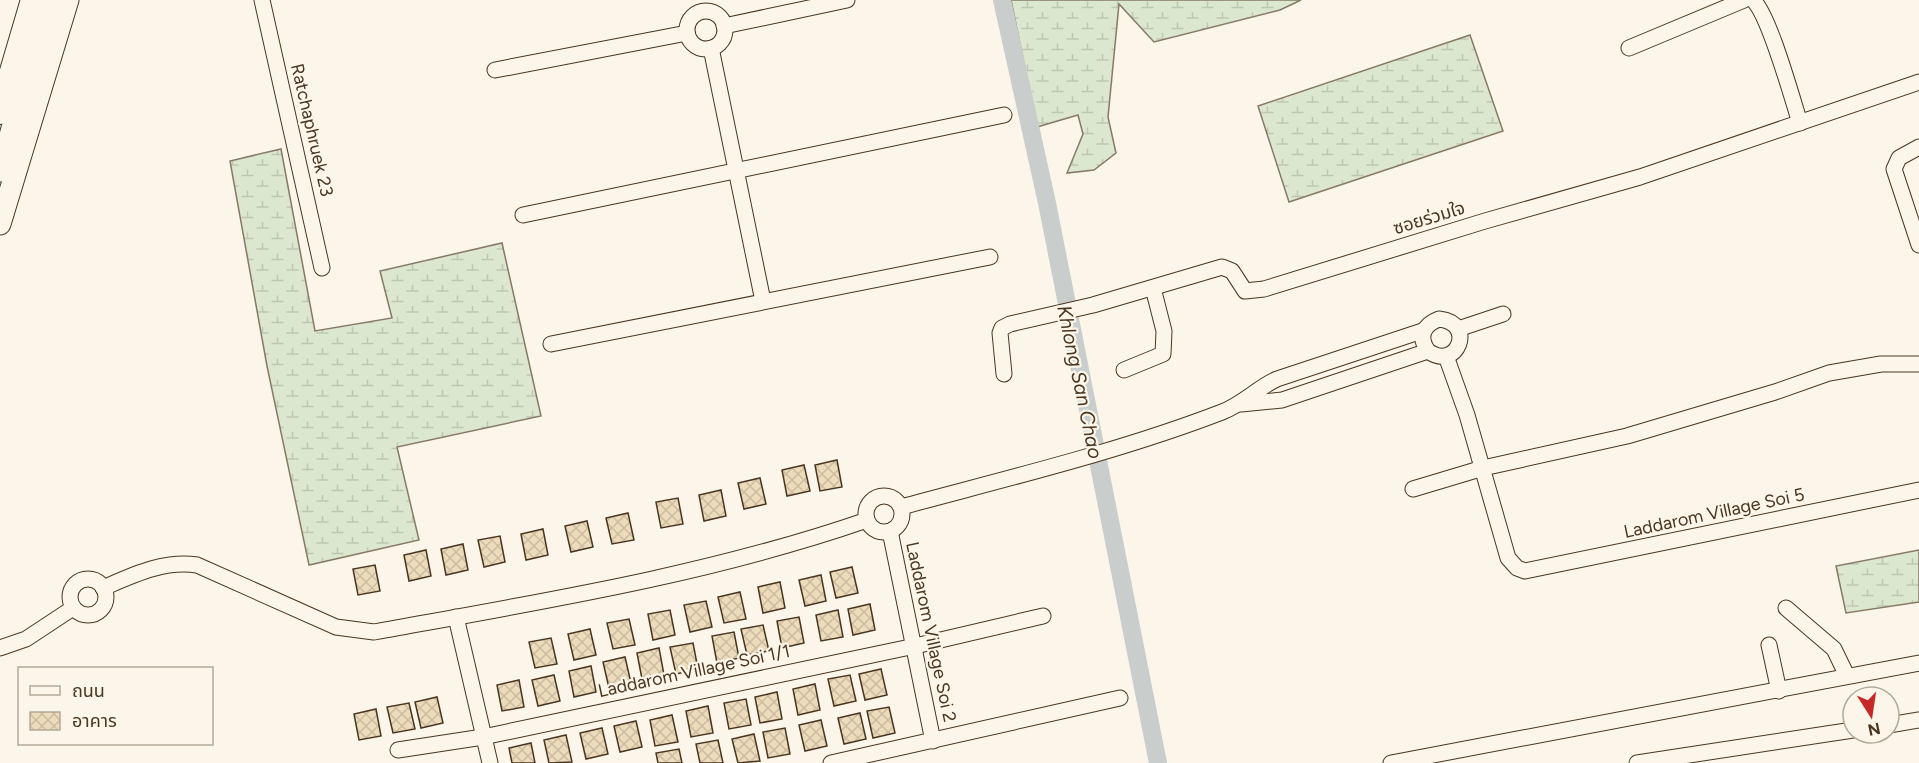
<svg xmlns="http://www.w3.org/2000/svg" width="1919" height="763" viewBox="0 0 1919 763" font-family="Figtree,'Noto Sans Thai',sans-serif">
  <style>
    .wetland { fill: url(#wetland-marsh); stroke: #887966; stroke-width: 1.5 }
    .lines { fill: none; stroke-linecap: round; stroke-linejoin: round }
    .canal { stroke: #c9cecd; stroke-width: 18 }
    .building { fill: url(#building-cross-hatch); stroke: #4a3520; stroke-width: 1.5 }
    .minor-casing { stroke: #4a3520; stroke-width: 17 }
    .secondary-casing { stroke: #4a3520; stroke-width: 23 }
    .primary-casing { stroke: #4a3520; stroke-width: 26 }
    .minor { stroke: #fbf6e9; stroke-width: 15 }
    .secondary { stroke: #fbf6e9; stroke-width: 21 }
    .primary { stroke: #fbf6e9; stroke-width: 24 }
    .labels { text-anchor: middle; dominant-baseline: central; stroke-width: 4.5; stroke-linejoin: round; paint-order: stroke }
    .street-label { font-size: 18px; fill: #4a3520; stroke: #fbf6e9 }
    .water-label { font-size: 20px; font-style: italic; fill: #4a3520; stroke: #fbf6e9 }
  </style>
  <defs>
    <pattern id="wetland-marsh" width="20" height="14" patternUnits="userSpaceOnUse" patternTransform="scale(1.5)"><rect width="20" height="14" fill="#dce7d0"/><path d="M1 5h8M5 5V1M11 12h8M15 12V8" fill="none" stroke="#bec7b2"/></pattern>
    <pattern id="building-cross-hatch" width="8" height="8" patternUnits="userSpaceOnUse" patternTransform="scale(1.5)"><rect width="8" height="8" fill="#ecdcbc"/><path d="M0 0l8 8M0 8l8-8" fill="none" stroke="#ccbda1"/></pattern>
  </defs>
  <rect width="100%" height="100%" fill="#fbf6e9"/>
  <g class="wetland">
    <polygon points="1011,0 1301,0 1280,10 1154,42 1119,4 1108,117 1116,153 1094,170 1067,173 1083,134 1078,115 1037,127"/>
    <polygon points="1470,35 1503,131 1289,202 1258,106"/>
    <polygon points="281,149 315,331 392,318 380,271 502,243 541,416 397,447 419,540 309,565 267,366 230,161"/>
    <polygon points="1919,550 1919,602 1846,613 1836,566"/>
  </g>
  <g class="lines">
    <polyline class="canal" points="1002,0 1047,203 1158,763"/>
  </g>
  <g class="building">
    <polygon points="837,460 842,487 820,491 815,465"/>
    <polygon points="804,465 810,491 787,496 782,470"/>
    <polygon points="760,478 766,504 744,509 738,483"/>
    <polygon points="721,490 726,516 704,521 699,495"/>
    <polygon points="678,498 683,524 661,528 656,502"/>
    <polygon points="628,513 634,540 612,544 606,518"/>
    <polygon points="587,521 593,547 571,552 565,526"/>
    <polygon points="543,529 548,555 526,560 521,534"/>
    <polygon points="500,536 505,562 484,567 478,540"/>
    <polygon points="463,544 468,570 446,575 441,549"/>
    <polygon points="426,550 431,576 409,581 404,555"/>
    <polygon points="375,565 380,591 358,595 353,569"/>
    <polygon points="852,567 858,593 836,598 830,572"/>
    <polygon points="821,575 826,601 805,606 799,580"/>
    <polygon points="780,582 785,608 763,613 758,587"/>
    <polygon points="740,592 746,619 724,623 718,597"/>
    <polygon points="706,601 712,627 690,632 684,605"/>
    <polygon points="870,604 875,630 853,635 848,609"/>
    <polygon points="670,610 675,635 653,640 648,614"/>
    <polygon points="838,610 843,637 821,641 816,615"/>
    <polygon points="799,617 804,643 782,648 777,621"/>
    <polygon points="629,619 635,645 613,649 607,623"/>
    <polygon points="763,625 769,651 747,655 741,629"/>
    <polygon points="590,629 596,655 574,660 568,634"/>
    <polygon points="734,632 739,658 717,663 712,636"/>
    <polygon points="551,638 557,664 535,668 529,642"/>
    <polygon points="693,643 698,669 676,674 670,647"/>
    <polygon points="659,648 664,675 642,679 637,653"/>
    <polygon points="625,657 631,683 609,688 603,662"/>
    <polygon points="591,666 596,692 574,697 569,671"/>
    <polygon points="881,669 887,695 865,700 859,674"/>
    <polygon points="554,675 560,701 538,706 532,680"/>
    <polygon points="850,675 856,701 834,706 828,679"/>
    <polygon points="519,680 524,707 502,711 497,685"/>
    <polygon points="815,684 820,710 798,715 793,689"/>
    <polygon points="777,692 782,719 760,723 755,697"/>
    <polygon points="437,697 443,723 421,728 415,702"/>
    <polygon points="746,699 751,725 729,729 724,703"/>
    <polygon points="409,703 415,729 393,733 387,707"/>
    <polygon points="708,706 713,733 691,737 686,711"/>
    <polygon points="889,707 895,733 873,738 867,711"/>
    <polygon points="376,709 381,736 359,740 354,714"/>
    <polygon points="860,713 866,739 844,744 838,718"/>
    <polygon points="672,715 678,742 655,746 650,720"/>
    <polygon points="821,720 827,746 805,751 799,725"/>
    <polygon points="636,721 642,747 620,752 614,726"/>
    <polygon points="602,728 608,754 586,759 580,733"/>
    <polygon points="785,728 790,754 768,758 763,732"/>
    <polygon points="754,734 760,761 738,763 732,739"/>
    <polygon points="566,735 572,762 549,763 544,740"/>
    <polygon points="718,740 723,763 700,763 696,744"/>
    <polygon points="531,743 535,763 512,763 509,748"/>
    <polygon points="679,749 682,763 658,763 656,753"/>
  </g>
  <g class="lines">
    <defs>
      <g id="minor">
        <polyline points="262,0 322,268"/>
        <path d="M1753,0C1769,14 1792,98 1800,123"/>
        <circle cx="706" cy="30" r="19"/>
        <polyline points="724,26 847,0"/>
        <polyline points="711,48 763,301"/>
        <polyline points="1629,48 1744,0"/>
        <polyline points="495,70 687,33"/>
        <polyline points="1919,147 1899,158 1894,169 1919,245"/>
        <polyline points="523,215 1004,115"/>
        <polyline points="1458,329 1503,314"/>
        <polyline points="551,344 990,257"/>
        <polyline points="1446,356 1467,415 1508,558 1517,568 1525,571 1919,490"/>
        <polyline points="1124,370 1163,354 1164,331 1153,288"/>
        <polyline points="1004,374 1000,333 1002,328 1010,324 1093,305 1222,267 1232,271 1245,291 1264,289 1485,221 1640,177 1919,82"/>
        <path d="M1241,404L1282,400L1428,351C1457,372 1477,323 1439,319C1423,325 1418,337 1428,351"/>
        <polyline points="1413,489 1483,468 1627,436 1775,392 1829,373 1881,364 1919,364"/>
        <circle cx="884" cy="514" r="18"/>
        <path d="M901,507C1008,478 1118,452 1222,412C1243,404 1257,388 1277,379L1422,331"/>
        <polyline points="890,531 933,741"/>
        <circle cx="88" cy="597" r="18"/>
        <path d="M103,588C133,575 164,560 197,565L336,627L374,632C539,602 708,575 867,520"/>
        <polyline points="1786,608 1834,649 1847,676"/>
        <polyline points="456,617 490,763"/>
        <polyline points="1769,645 1779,691"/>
        <polyline points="0,648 26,639 73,608"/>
        <polyline points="1889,725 1919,720"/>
        <polyline points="398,750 483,737 915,646 1043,616"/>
        <polyline points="831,763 1120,698"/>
        <polyline points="1391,763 1919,663"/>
        <polyline points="1637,763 1853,730"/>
      </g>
      <g id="secondary">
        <polyline points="0,171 48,0"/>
        <polyline points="0,224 68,0"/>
      </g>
      <g id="primary">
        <polyline points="0,112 33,0"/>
        <polyline points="0,167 3,156"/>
      </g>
    </defs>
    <use href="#minor" class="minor-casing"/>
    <use href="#secondary" class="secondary-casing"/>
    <use href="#primary" class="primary-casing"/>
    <use href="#minor" class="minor"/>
    <use href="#secondary" class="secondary"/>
    <use href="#primary" class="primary"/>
  </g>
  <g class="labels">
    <g class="street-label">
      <text transform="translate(312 130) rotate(77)">Ratchaphruek 23</text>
      <text transform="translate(1429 218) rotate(-17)">ซอยร่วมใจ</text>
      <text transform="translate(1714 513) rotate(-12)">Laddarom Village Soi 5</text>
      <text transform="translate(931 632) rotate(78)">Laddarom Village Soi 2</text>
      <text transform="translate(694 671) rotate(-12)">Laddarom Village Soi 1/1</text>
    </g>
    <g class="water-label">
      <text transform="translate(1080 382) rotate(78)">Khlong San Chao</text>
    </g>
  </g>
  <rect x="18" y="667" width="195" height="78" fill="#fbf6e9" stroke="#b4a999" stroke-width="1.5"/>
  <rect x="30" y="686" width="30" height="9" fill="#fbf6e9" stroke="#b4a999" stroke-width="1.5"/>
  <text x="72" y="697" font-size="18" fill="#4a3520">ถนน</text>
  <rect x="30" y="712" width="30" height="18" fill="url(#building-cross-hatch)" stroke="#b4a999" stroke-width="1.5"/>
  <text x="72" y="727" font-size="18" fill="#4a3520">อาคาร</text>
  <g transform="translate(1871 715) rotate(168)"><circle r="28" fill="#fbf6e9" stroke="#b4a999" stroke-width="1.5"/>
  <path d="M0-4.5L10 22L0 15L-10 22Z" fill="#c62828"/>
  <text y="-9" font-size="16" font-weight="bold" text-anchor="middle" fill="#4a3520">N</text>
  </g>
</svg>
